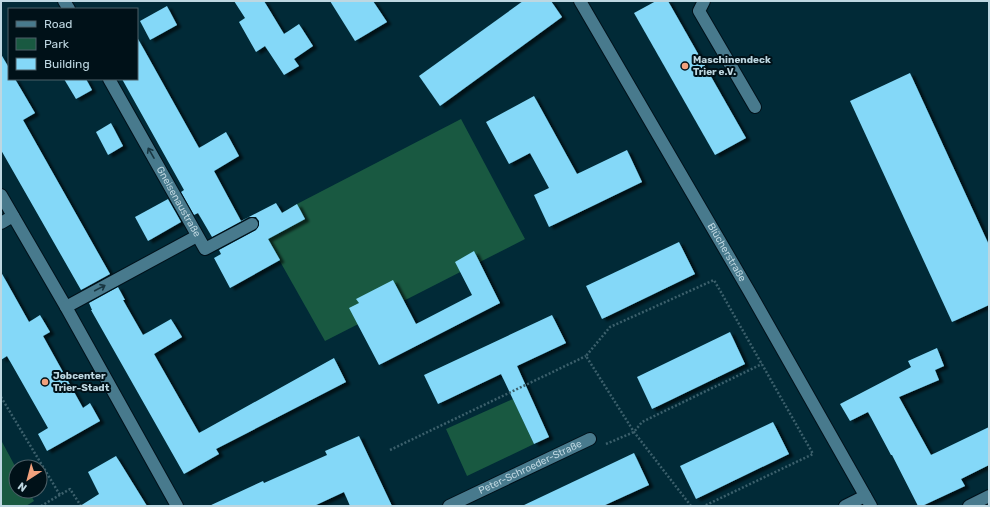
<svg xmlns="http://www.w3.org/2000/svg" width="990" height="507" viewBox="0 0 990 507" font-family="Rubik,sans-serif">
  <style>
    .green { fill: #195941 }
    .building { fill: #84d8f8; filter: url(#shadow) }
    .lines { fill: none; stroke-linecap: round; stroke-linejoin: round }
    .minor-casing { stroke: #00111a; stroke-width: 14 }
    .path { stroke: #3c606c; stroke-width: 2.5; stroke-dasharray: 2 2; stroke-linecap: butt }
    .minor { stroke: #487a8d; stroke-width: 12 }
    .oneway { stroke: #193641 }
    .poi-dot { fill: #f1a17d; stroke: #001118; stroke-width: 1.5 }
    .labels { text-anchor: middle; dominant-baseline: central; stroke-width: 4; stroke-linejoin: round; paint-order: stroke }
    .poi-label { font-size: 10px; font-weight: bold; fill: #bed7e1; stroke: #001118; text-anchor: start }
    .street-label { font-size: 10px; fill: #bed7e1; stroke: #001118 }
  </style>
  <defs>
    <filter id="shadow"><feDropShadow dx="4.5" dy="2.5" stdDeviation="1" flood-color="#0009"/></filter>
  </defs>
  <rect width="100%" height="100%" fill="#012a37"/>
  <g class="green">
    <polygon points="461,119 525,239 325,341 260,226 297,204"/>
    <polygon points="513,399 534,444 467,476 446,429"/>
    <polygon points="1,440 16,468 16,491 29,491 34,501 26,506 1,506"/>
  </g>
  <g class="building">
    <polygon points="234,1 264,1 284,34 299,24 313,46 294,59 299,66 284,75 265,46 256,52 239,22 245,18"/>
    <polygon points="330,1 373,1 387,22 355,41"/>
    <polygon points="523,1 551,1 562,17 440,106 419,76"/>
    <polygon points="656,1 668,1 746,138 715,155 634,13"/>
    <polygon points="167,6 177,25 150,40 140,21"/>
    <polygon points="137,37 199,148 226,132 239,156 214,171 241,221 276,203 282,213 297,204 305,219 268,239 280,260 230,288 214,258 221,254 219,250 256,230 259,225 259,221 256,217 249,217 212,237 198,213 194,215 181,192 184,190 122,79 137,79"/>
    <polygon points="1,54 9,68 9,79 15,79 35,113 23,120 110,274 81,290 1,150"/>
    <polygon points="910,73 989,245 989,305 952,322 850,101"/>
    <polygon points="64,79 86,79 92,90 76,99"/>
    <polygon points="534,96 577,174 627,150 642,182 549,227 534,195 549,188 530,153 509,164 486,122"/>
    <polygon points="111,123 123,146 108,155 96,132"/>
    <polygon points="168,199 181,222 148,241 135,217"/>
    <polygon points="679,242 695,274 602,319 586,286"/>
    <polygon points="474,251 500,303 379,365 349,308 359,303 356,299 393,280 416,324 472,295 455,262"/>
    <polygon points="1,272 29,322 40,315 50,332 43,336 83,408 90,403 100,421 47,451 38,434 48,428 7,356 1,360"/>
    <polygon points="118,287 125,300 123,300 143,335 171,319 182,337 154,354 199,433 334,358 346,382 216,449 219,454 184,474 91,310 92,310 89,303"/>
    <polygon points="552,315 566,343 517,366 549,437 534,444 501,374 438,404 424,375"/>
    <polygon points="730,332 745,364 652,409 637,377"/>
    <polygon points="937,348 944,366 935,370 939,380 899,397 931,455 989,427 989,465 961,479 965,486 922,506 918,506 892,455 891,455 868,412 850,421 840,404 911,367 908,361"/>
    <polygon points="773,422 789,454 696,499 680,466"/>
    <polygon points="359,436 392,506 350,506 344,492 314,506 209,506 263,481 264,483 327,455 325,451"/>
    <polygon points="634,453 649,485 603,506 522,506"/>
    <polygon points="116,456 147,506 80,506 99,494 88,472"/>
  </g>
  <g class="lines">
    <defs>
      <g id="minor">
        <polyline points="64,1 69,9"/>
        <path id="s1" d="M580,1L749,291L871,506"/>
        <polyline points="704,1 699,11 755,107"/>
        <path id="s2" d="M109,79L205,249L252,224"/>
        <polyline points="1,195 66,307 177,506"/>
        <polyline points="1,223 13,216"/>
        <polyline points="66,307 197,236"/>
        <path id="s3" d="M449,506L590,439"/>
        <polyline points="845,506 865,496"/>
        <polyline points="969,506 989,496"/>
      </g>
    </defs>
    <use href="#minor" class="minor-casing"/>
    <g class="path">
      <polyline points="1,397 60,495"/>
      <polyline points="606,444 634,432 642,422 762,364"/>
      <polyline points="390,450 586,356"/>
      <polyline points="41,506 70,489 81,506"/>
      <polyline points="691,506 634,432 586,356 610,327 714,280 813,454 704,506"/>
    </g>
    <use href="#minor" class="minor"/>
  </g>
  <defs><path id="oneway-shaft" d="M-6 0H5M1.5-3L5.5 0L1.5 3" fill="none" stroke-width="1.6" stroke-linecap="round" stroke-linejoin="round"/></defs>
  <g class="oneway">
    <use href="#oneway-shaft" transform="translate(151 153) rotate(-120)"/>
    <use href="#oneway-shaft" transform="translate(100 288) rotate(-28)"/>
  </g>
  <g class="poi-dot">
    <circle cx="685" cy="66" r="4"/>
    <circle cx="45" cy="382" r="4"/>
  </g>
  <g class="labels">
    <g class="poi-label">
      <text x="693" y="60">Maschinendeck<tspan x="693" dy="12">Trier e.V.</tspan></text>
      <text x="53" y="376">Jobcenter<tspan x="53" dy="12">Trier-Stadt</tspan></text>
    </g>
    <g class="street-label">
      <text stroke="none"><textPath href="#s2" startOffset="141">Gneisenaustraße</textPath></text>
      <text stroke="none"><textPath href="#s1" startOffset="291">Blücherstraße</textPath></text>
      <text stroke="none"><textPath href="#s3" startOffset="90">Peter-Schroeder-Straße</textPath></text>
    </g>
  </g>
  <rect width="990" height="507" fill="none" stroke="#bed7e1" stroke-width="4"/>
  <rect x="8" y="8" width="130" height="72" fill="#001118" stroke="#4c6068"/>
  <rect x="16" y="21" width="20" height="6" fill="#487a8d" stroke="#4c6068"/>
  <text x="44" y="28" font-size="12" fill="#bed7e1">Road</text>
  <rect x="16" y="38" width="20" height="12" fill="#195941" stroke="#4c6068"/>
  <text x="44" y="48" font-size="12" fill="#bed7e1">Park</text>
  <rect x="16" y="58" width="20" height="12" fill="#84d8f8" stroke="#4c6068"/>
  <text x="44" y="68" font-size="12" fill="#bed7e1">Building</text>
  <g transform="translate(28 479) rotate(216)"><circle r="19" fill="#001118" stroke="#4c6068"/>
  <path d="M0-3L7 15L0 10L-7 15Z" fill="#f1a17d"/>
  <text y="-6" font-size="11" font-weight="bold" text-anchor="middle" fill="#bed7e1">N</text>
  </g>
</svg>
